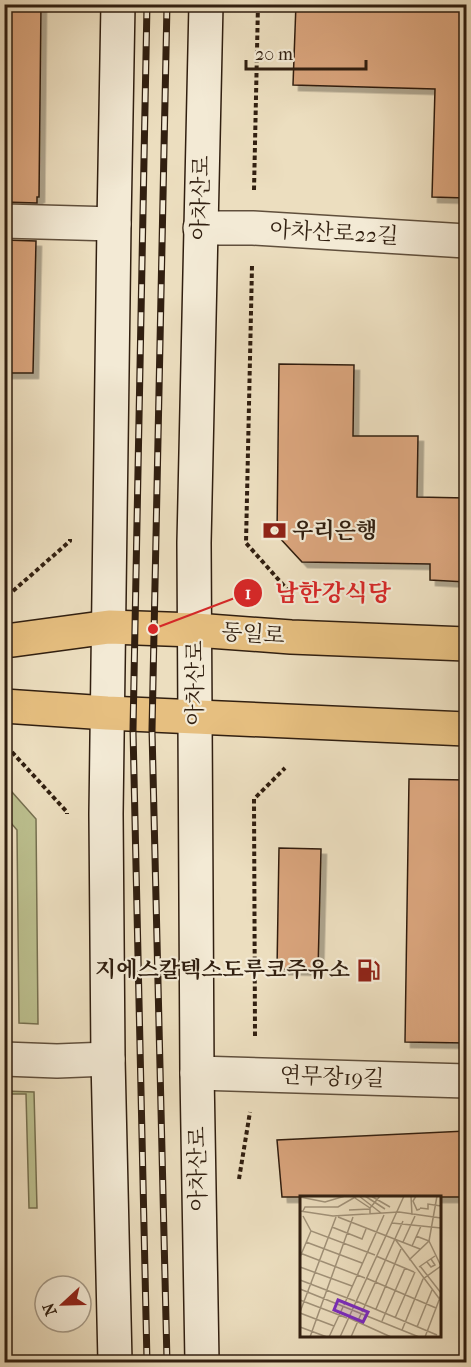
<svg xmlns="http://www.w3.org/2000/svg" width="471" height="1367" viewBox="0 0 471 1367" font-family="'IM FELL French Canon','Noto Serif KR',serif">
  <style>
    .green { fill: #bcc08f; stroke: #767050; stroke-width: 1.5 }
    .building { fill: #d9a47c; stroke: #311f10; stroke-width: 1.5; filter: url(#shadow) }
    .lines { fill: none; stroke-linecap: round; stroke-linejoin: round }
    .minor-casing { stroke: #604f3c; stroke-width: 36 }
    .secondary-casing { stroke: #311f10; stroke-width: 36 }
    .primary-casing { stroke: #311f10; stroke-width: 36 }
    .path { stroke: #311f10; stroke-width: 4; stroke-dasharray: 4.5 3; stroke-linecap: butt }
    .minor { stroke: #f3ead5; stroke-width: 33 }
    .secondary { stroke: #f3ead5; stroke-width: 33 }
    .primary { stroke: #e6bf80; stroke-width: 33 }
    .rail-casing { stroke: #311f10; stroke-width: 7 }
    .rail { stroke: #f3ead5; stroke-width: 4.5; stroke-dasharray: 14; stroke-linecap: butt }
    .labels { text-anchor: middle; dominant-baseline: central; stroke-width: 4.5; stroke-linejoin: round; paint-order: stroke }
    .street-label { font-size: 22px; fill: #311f10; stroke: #f3ead5 }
    .poi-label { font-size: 22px; font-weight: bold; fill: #311f10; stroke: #f3ead5; text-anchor: start }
    .inset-road { fill: none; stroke: #a19279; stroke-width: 1.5 }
    .view { fill: #7b2cbf; fill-opacity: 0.15; stroke: #7b2cbf; stroke-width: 3 }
    .inset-edge { fill: none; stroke: #311f10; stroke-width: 3 }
    .leader { fill: none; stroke: #d62828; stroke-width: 2 }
    .callout-dot { fill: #d62828; stroke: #f3ead5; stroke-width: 2 }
    .mark-label { font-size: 18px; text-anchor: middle; font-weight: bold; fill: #fff }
    .callout-label { font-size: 24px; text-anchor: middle; font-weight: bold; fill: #d62828; stroke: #f3ead5; stroke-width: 4.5; stroke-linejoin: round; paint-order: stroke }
  </style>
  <defs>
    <filter id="shadow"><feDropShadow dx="5.5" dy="5.5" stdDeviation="0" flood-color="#0004"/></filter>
  </defs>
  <rect width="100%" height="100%" fill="#ecdebf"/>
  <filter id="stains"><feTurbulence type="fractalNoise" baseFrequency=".00333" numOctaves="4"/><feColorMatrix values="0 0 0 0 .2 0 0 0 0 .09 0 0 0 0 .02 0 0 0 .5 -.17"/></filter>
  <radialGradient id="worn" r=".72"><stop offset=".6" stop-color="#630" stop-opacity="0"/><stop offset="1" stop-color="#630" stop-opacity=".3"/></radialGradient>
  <g class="green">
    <polygon points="4,783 36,819 38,1024 19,1023 17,830 5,816"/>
    <polygon points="4,1091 34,1092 37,1208 29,1208 26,1094 5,1094"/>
  </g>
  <g class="building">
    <polygon points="4,4 41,4 39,197 37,197 37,203 4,202"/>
    <polygon points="296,4 466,4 466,198 432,197 435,89 293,85"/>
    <polygon points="4,240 36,241 33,373 4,373"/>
    <polygon points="279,364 354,365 353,436 418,436 417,497 466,498 466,582 430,580 430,564 302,562 277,535"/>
    <polygon points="409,779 466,780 466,1043 405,1042"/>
    <polygon points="279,848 321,849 318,970 277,969"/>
    <polygon points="466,1131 466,1197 282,1197 277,1140"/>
  </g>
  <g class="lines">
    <defs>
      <g id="minor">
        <polyline points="4,221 114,224"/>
        <polyline points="200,228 253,228 466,241"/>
        <polyline points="4,1059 57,1061 108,1059"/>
        <polyline points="197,1073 466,1081"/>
      </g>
      <g id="secondary">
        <polyline points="115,1362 108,1059 106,814 114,224 118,4"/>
        <polyline points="202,1362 197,1073 194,543 206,4"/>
      </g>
      <g id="primary">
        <polyline points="4,640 13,640 109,627 195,630 291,637 466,644"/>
        <polyline points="4,706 107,713 466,729"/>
      </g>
    </defs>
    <use href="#minor" class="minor-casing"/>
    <use href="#secondary" class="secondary-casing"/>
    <use href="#primary" class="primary-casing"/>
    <g class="path">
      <polyline points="254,190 258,4"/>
      <polyline points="252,266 246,543 293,596"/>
      <polyline points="13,591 70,541 70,539"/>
      <polyline points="12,752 67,812 67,814"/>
      <polyline points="255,1036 254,799 285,768"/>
      <polyline points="239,1179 250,1112"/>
    </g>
    <use href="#minor" class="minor"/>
    <use href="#secondary" class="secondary"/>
    <use href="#primary" class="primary"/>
    <defs>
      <g id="rail">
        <polyline points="147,1362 133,730 147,4"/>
        <polyline points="167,1362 152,730 167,4"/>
      </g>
    </defs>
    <use href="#rail" class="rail-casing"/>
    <use href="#rail" class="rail"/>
  </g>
  <defs>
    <symbol id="bank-bare" viewBox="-9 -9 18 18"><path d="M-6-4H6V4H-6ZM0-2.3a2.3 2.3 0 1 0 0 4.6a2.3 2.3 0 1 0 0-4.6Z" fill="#8f2418" stroke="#f3ead5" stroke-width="2.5" paint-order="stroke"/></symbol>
    <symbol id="fuel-bare" viewBox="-9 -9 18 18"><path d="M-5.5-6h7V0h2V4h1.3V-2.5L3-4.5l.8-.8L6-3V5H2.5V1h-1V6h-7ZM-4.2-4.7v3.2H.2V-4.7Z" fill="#8f2418" stroke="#f3ead5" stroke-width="2.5" paint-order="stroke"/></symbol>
  </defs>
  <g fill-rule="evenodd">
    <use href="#bank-bare" x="258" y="514" width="33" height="33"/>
    <use href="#fuel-bare" x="352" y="954" width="33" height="33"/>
  </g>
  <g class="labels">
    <g class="street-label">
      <text transform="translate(201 198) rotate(-89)">아차산로</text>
      <text transform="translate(334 233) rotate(3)">아차산로22길</text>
      <text transform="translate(253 634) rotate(4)">동일로</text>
      <text transform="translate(195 683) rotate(-90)">아차산로</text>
      <text transform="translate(332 1077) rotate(2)">연무장19길</text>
      <text transform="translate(198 1169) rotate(-91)">아차산로</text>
    </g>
    <g class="poi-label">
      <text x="292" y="531">우리은행</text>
      <text x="350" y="970" text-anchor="end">지에스칼텍스도루코주유소</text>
    </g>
  </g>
  <g transform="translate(300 1196)">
    <rect width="141" height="141" fill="#ecdebf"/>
    <path class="inset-road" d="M59,0L81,17M65,0L85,13M71,0L90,11M111,0L112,19M116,0L113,5L117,14L120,13M137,0L129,45L141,70M0,1L25,6L45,0M55,2L70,12M120,12L128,13V8L141,10M49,14L70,13M0,15L33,20L99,16L141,22M3,15L5,11H38L57,0M70,18V12L80,0M3,20L11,35L75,59M38,21L120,53M92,27L141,32M32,31L62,43L66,33M95,43L141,105M6,46L62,67M103,46L115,20M112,50L121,30M0,57L65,82M76,60L114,76M0,61L11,35M109,64L129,45L116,40M127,66L131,71L135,69L131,63M120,70L141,97M0,71L52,90M119,71L135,60M66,82L136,112M0,84L55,105M0,93L119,141M0,104L47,122M56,105L137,139M44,109L84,19M76,113L101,53M0,116L36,21M62,116L103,25M0,117L34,130M49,122L91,141M95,122L115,76M82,125L105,72M0,131L27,141M117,131L132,94M102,134L123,83L141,70M10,141L53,21M29,141L43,111M40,141L104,0M51,141L61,118M125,141L141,99"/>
    <path class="view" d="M38,104L68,116L63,126L34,114Z"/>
    <rect width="141" height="141" class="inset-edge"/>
  </g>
  <path class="leader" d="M153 629L248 593"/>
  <g class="callout-dot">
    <circle cx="153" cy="629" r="6"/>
    <circle cx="248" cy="593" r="15"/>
  </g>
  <g class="mark-label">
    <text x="248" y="599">1</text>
  </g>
  <g class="callout-label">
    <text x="333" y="601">남한강식당</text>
  </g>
  <rect width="471" height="1367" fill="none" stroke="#ecdebf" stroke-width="24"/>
  <rect x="6" y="6" width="459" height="1355" fill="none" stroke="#311f10" stroke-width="3"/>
  <rect x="12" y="12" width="447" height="1343" fill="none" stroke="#311f10" stroke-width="1.5"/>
  <g transform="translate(63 1304) rotate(248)"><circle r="28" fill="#f3ead5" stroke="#a59986" stroke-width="1.5"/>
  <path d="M0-4.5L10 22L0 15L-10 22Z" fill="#8f2418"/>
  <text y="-9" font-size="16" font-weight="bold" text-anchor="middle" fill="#311f10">N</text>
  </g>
  <path d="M246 60v9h120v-9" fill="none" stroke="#311f10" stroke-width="3"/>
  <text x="255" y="60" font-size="18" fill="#311f10" stroke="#f3ead5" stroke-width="4.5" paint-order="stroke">20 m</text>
  <rect width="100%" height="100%" filter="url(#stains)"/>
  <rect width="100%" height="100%" fill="url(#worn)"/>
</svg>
